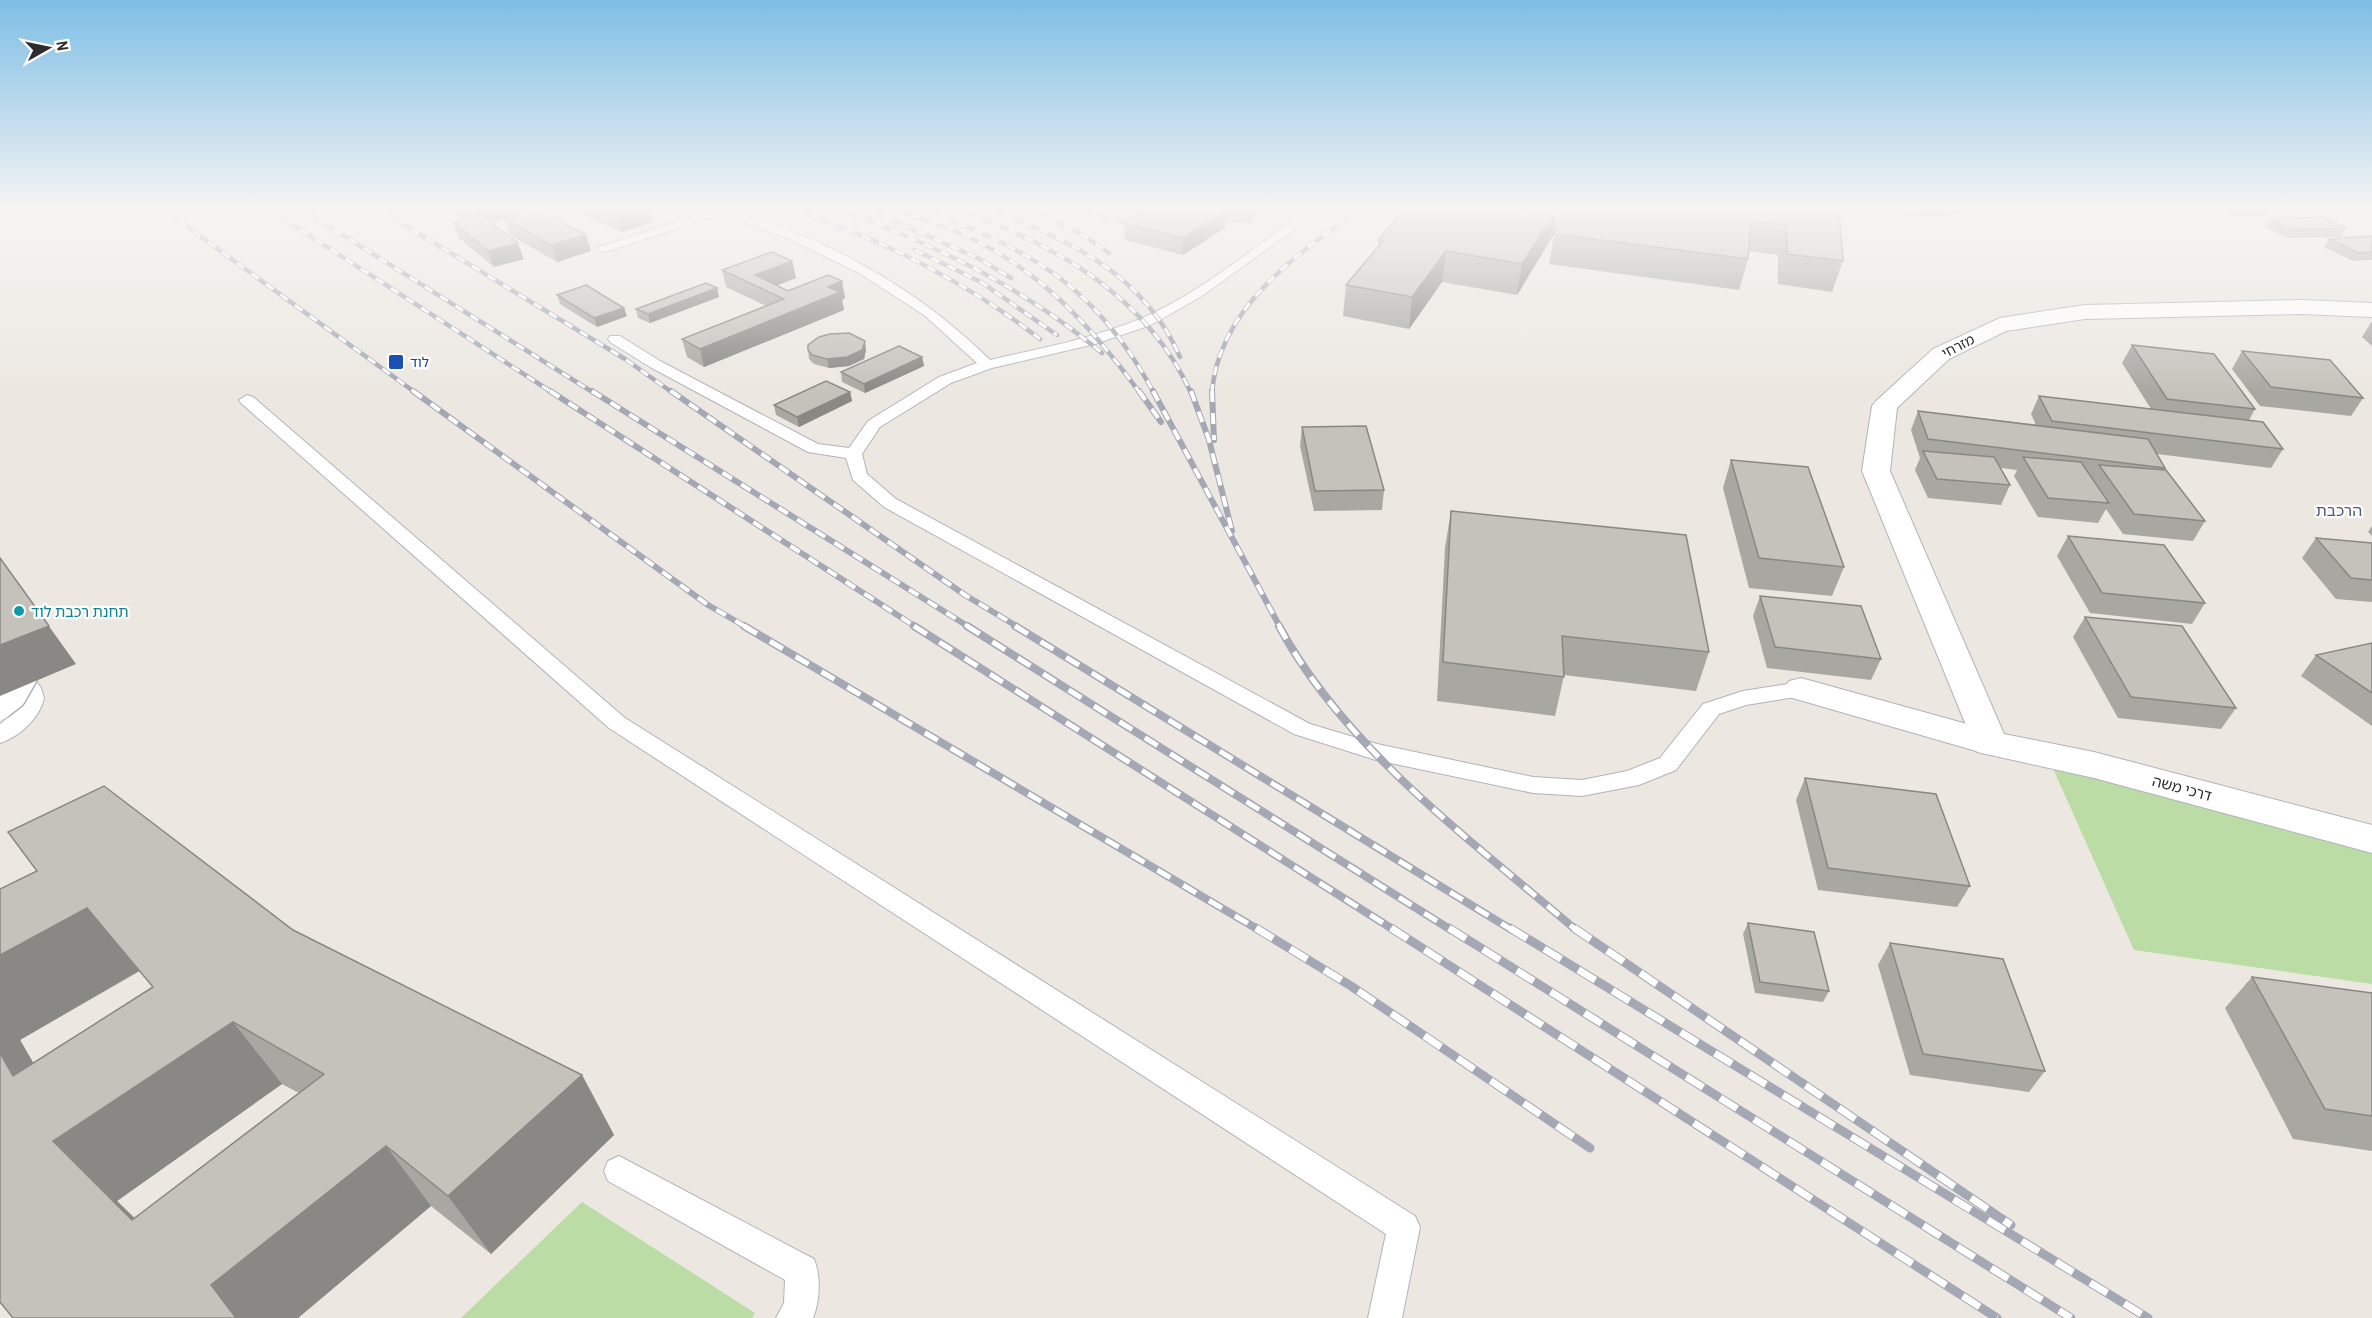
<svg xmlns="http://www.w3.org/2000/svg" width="2372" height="1318" viewBox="0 0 2372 1318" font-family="'Archivo Narrow','Noto Sans Hebrew',sans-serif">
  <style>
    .green { fill: #bbdca4 }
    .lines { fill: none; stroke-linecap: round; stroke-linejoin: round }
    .lane-casing { stroke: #b1b3bb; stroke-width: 2 }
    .street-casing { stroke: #b1b3bb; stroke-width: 2 }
    .secondary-casing { stroke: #b1b3bb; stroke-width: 2 }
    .lane { fill: #fff; fill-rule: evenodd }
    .street { fill: #fff; fill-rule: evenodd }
    .secondary { fill: #fff; fill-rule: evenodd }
    .rail-far3-casing { stroke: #a4a7b4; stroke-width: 4.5 }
    .rail-far2-casing { stroke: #a4a7b4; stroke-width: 6 }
    .rail-far1-casing { stroke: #a4a7b4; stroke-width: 8 }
    .rail-casing { stroke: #a4a7b4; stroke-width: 9 }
    .rail-far3 { stroke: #fff; stroke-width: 3; stroke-dasharray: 9; stroke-linecap: butt }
    .rail-far2 { stroke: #fff; stroke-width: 4; stroke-dasharray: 11; stroke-linecap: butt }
    .rail-far1 { stroke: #fff; stroke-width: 5; stroke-dasharray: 15; stroke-linecap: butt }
    .rail { stroke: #fff; stroke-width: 7; stroke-dasharray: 20; stroke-linecap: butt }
    .lane-bridge-far1-casing { stroke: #b1b3bb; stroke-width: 20; stroke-linecap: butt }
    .lane-bridge-casing { stroke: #b1b3bb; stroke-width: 26; stroke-linecap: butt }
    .lane-bridge-far1 { stroke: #fff; stroke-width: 18 }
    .lane-bridge { stroke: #fff; stroke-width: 23 }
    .wall { fill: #a9a7a2; fill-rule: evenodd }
    .shaded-wall { fill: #8a8884 }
    .building { fill: #c5c2bc; stroke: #8a8884; stroke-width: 1.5; fill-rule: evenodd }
    .transit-dot { fill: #1a4fb4; stroke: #fff; stroke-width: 2 }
    .culture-dot { fill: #0f9aa8; stroke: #fff; stroke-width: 2 }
    .labels { text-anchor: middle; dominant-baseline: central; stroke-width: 4.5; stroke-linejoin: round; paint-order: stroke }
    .far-street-label { font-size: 14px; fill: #2d2d2d; stroke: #fff }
    .far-transit-label { font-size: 14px; fill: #164399; stroke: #fff; text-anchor: start }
    .culture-label { font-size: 15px; fill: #0d838f; stroke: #fff; text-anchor: start }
    .street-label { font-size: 15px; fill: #2d2d2d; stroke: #fff }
    .neighbourhood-label { font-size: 16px; fill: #525b79; stroke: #fff }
  </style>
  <rect width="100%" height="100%" fill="#ece7e1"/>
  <g class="green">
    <polygon points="2047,755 2372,839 2372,984 2134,950"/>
    <polygon points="582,1202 755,1313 752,1318 461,1318"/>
  </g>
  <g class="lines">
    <defs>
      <g id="lane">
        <path d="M711,210C738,210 761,220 786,229C863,259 931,302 990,360C1040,348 1092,339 1140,319C1198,295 1255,246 1308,210H1321L1202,296L1151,325L1095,344L992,368L951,383L880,427L862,454L867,474L896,499L1310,724L1377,744L1533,777L1582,780L1627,771L1660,758L1703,704L1743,691L1801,682L1809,684L1812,689L1809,694L1801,696L1746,705L1719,714L1676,770L1639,785L1582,796L1533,793L1376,760L1294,734L884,507L853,480L846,458L808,452L650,367L610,342L608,339L610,336H620L660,361L818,444L849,448L868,421L939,377L977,363L924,315L859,273L789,239L721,214L608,251L603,252L596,248Z"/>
        <polygon points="247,395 253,397 625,718 1415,1216 1420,1227 1402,1318 1368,1318 1386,1234 609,728 241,403 239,400"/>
        <path d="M16,660L23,662L41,688L44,698C40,718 19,737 0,743V724C30,701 23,695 5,667L9,662Z"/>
        <path d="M619,1156L814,1259C821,1276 820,1301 813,1318H776L784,1303L785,1280L608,1181L604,1171L608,1161Z"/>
      </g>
      <polygon id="street" points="1801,678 2003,734 2008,743 2003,752 1990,755 1789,697 1784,689 1789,681"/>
      <polygon id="secondary" points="2302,300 2372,303 2372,317 2302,314 2085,319 2006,331 1949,359 1897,408 1890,471 2004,734 2094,752 2372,825 2372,853 2094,778 1977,752 1862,471 1872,406 1876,401 1933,349 2000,318 2085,305"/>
    </defs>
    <use href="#lane" class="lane-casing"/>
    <use href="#street" class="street-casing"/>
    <use href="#secondary" class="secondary-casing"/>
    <use href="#lane" class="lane"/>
    <use href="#street" class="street"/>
    <use href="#secondary" class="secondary"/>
    <defs>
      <g id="rail-far3">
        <polyline points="164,210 416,393"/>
        <polyline points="270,210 553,393"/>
        <polyline points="303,210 594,393"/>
        <polyline points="380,210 625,359 673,393"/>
        <path d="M795,210C881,239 968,283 1040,339"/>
        <path d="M841,210C936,245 1024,288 1102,353"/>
        <polyline points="868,210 978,258 1011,278"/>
        <path d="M894,210C916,217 938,223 959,233C1037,266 1091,326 1140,393"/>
        <path d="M924,210C1032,250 1097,287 1154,393"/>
        <path d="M958,210C1055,244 1147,296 1191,393"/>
        <path d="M989,210C1069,238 1145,276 1180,357"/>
        <polyline points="1032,210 1080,233 1109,253"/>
        <polyline points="1073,210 1134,225"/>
        <polyline points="1124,210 1150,216"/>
        <polyline points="915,250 981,282 1057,335"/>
        <path d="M1212,393C1218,309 1297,253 1360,210"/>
      </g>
      <g id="rail-far2">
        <polyline points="413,391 708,605 746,627"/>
        <polyline points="550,391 916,627"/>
        <polyline points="592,391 969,627"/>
        <polyline points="671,391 965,595 1018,627"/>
        <polyline points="1139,391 1161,422"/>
        <polyline points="1153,391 1280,627"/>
        <polyline points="1191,391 1209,440 1232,531"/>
        <polyline points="1212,391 1214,440"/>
      </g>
      <g id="rail-far1">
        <polyline points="744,626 1259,930"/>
        <polyline points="914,626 1394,930"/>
        <polyline points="967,626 1451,930"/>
        <polyline points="1015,626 1512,930"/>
        <path d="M1279,626C1345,749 1471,840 1576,930"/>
      </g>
      <g id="rail">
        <polyline points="1256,928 1351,986 1590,1148"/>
        <polyline points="1391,928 1997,1318"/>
        <polyline points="1449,928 2071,1318"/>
        <polyline points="1510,928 2148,1318"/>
        <polyline points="1574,928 2011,1225"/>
      </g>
    </defs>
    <use href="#rail-far3" class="rail-far3-casing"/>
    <use href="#rail-far2" class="rail-far2-casing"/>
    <use href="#rail-far1" class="rail-far1-casing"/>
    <use href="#rail" class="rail-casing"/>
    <use href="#rail-far3" class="rail-far3"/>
    <use href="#rail-far2" class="rail-far2"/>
    <use href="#rail-far1" class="rail-far1"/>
    <use href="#rail" class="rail"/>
    <defs>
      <polyline id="lane-bridge-far1" points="0,622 4,627"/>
      <polyline id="lane-bridge" points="0,708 14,697 26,676 23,656 3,626"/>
    </defs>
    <use href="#lane-bridge-far1" class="lane-bridge-far1-casing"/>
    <use href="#lane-bridge" class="lane-bridge-casing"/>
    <use href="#lane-bridge-far1" class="lane-bridge-far1"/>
    <use href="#lane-bridge" class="lane-bridge"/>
  </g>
  <g class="wall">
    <polygon points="445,210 536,210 591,251 557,262 510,235 505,219 492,223 524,259 494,267 459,238 453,222 464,219"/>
    <polygon points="573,210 649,210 652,222 622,232"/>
    <polygon points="1146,210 1249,210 1257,214 1248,224 1225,221 1225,228 1183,255 1125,240 1124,223 1148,210"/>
    <polygon points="1839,210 1843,261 1832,292 1778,284 1778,255 1749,251 1748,259 1739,290 1549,264 1554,234"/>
    <polygon points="1873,210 1965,210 1960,213 1932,217 1875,211"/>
    <polygon points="2219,210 2272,210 2268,216 2232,217"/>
    <polygon points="2270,219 2346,228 2341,237 2287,238 2265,227"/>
    <polygon points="1554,234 1517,295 1442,282 1409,329 1343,316 1346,285 1378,247 1378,240"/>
    <polygon points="2372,236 2372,260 2353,261 2324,247 2329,239"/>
    <polygon points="792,261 796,278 777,285 788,291 842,281 845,298 842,300 844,310 704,367 687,357 682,339 766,306 726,287 722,270"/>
    <polygon points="717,288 719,297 650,323 638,318 636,309"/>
    <polygon points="557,295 627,316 597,327 560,304"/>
    <polygon points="2372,321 2372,346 2362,337"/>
    <polygon points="2132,345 2255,409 2249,420 2283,449 2271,468 2157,454 2165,468 2164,470 2205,521 2193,541 2123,534 2106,509 2098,523 2038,517 2014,476 2017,470 2001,468 2010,485 2001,505 1928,498 1915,470 1920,458 1911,430 1918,411 2036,425 2031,414 2039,396 2151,409 2122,363"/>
    <polygon points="808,350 866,350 864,359 849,366 829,368 814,364 809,359"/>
    <polygon points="2242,351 2363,398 2351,416 2260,406 2232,369"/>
    <polygon points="922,357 924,366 865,393 842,382 841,372"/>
    <polygon points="850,392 852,401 799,427 776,415 774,405"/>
    <polygon points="1302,427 1384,490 1382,510 1314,511 1300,446"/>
    <polygon points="1731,460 1844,567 1832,596 1749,588 1723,488"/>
    <polygon points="1451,511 1709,652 1696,691 1564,675 1555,716 1437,701 1445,548"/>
    <polygon points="2372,526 2372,536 2368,532"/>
    <polygon points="2068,536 2205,603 2192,624 2090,613 2057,556"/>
    <polygon points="2316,538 2372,543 2372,602 2336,599 2302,558"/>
    <polygon points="1760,596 1881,659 1871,680 1767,668 1753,616"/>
    <polygon points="2085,617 2236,708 2221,729 2118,718 2073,637"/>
    <polygon points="2372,643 2372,726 2301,676 2316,655"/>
    <polygon points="1805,778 1970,886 1957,907 1818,890 1796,800"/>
    <path d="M0,889L293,930L582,1075L614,1135L491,1254L431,1206L298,1318H13ZM140,971L153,987L33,1063L20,1040ZM282,1084L299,1093L135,1218L117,1201Z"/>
    <polygon points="1748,923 1829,991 1823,1002 1755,993 1743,934"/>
    <polygon points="1890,943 2045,1071 2029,1092 1910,1075 1878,965"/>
    <polygon points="2252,977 2372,993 2372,1151 2293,1139 2225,1008"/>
  </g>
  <g class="shaded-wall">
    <polygon points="478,210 536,210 479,227 474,211"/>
    <polygon points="616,210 649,210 652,222 622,232"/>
    <polygon points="1249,210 1257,210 1257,214 1248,224"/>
    <polygon points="1556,210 1558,210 1554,234 1517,295 1522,264"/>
    <polygon points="1935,210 1965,210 1960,213 1932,217"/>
    <polygon points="1225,212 1225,228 1183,255 1183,238"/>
    <polygon points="586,235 591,251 557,262 551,245"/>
    <polygon points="518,243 524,259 494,267 488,251"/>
    <polygon points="1446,251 1442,282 1409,329 1412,297"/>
    <polygon points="792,261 796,278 765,290 755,275"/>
    <polygon points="842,281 845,298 842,300 844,310 704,367 700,349 828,287"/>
    <polygon points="717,288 719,297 650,323 648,314"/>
    <polygon points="624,308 627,316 597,327 594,318"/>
    <polygon points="865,341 866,350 864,359 849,366 829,368 827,359"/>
    <polygon points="922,357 924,366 865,393 864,384"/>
    <polygon points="850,392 852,401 799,427 797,417"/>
    <polygon points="0,558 76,664 0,696"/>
    <polygon points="87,908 140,970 20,1040 72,1129 233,1022 282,1084 117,1201 194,1278 132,1220 53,1141 0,1053 0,955"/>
    <polygon points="582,1075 614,1135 491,1254 448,1196"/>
    <polygon points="386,1146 431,1206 298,1318 236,1318 211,1285"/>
  </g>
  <g class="building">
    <polygon points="536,210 539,210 586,235 551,245 504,219"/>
    <polygon points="1148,210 1213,210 1225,212 1183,238 1124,223"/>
    <polygon points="1404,210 1556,210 1522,264 1446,251 1412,297 1346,285 1383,241 1378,240"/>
    <polygon points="1563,210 1839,210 1843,261 1787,254 1787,225 1751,221 1748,259 1554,234"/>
    <polygon points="481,215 518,243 488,251 453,222"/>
    <polygon points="2324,217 2346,228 2291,230 2270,219"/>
    <polygon points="2372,236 2372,252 2358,253 2329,239"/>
    <polygon points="772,252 792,261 755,275 788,291 828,275 842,281 828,287 840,292 700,349 682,339 784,299 722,270"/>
    <polygon points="706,283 717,288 648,314 636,309"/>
    <polygon points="586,285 624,308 594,318 557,295"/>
    <polygon points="849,333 865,341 862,350 847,357 827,359 812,355 808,350 808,345 819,337 830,334"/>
    <polygon points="2132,345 2214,354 2255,409 2167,399"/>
    <polygon points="899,346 922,357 864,384 841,372"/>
    <polygon points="2242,351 2330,360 2363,398 2271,387"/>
    <polygon points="826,381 850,392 797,417 774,405"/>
    <polygon points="2039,396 2263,422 2283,449 2052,421"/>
    <polygon points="1918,411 2148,439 2165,468 1928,439"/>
    <polygon points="1366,426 1384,490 1315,491 1302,427"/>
    <polygon points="1923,451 1994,457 2010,485 1937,479"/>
    <polygon points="2023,457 2081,462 2109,503 2048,498"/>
    <polygon points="1731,460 1808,467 1844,567 1759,558"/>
    <polygon points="2099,465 2166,470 2205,521 2134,514"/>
    <polygon points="1451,511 1686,535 1709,652 1562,636 1564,677 1443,662"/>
    <polygon points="2068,536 2164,545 2205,603 2102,593"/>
    <polygon points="2316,538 2372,543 2372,580 2351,578"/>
    <polygon points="0,558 49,626 0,645"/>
    <polygon points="1760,596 1861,606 1881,659 1775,647"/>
    <polygon points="2085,617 2182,626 2236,708 2131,697"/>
    <polygon points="2372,643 2372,693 2316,655"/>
    <polygon points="1805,778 1936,794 1970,886 1828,868"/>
    <path d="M104,786L293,930L582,1075L448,1196L386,1146L211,1285L236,1318H13L0,1302V1053L13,1076L153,987L87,908L0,955V889L37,871L8,832ZM233,1022L324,1074L132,1220L53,1141Z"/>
    <polygon points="1748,923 1814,932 1829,991 1760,982"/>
    <polygon points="1890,943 2003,959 2045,1071 1923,1054"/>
    <polygon points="2252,977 2372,993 2372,1116 2325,1109"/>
  </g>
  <linearGradient id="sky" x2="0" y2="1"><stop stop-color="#7ebee6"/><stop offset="0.53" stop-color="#f6f4f2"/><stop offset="1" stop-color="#f6f4f2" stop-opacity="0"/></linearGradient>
  <rect width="2372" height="394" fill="url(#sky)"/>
  <rect class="transit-dot" x="388" y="354" width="16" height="16" rx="3"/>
  <circle class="culture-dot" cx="19" cy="611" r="6"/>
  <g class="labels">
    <g class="far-street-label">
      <text transform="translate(1958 346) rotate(-28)">מזרחי</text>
    </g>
    <g class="far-transit-label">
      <text x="410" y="362">לוד</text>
    </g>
    <g class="culture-label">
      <text x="31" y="611">תחנת רכבת לוד</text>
    </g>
    <g class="street-label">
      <text transform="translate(2182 788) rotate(15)">דרכי משה</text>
    </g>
    <g class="neighbourhood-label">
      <text x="2339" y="510">הרכבת</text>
    </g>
  </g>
  <g transform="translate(48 48) rotate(81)" stroke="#ffffff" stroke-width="4.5" paint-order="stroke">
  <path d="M0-4.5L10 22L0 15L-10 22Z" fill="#2d2d2d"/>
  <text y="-9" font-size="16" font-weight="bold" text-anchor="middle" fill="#2d2d2d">N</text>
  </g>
</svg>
